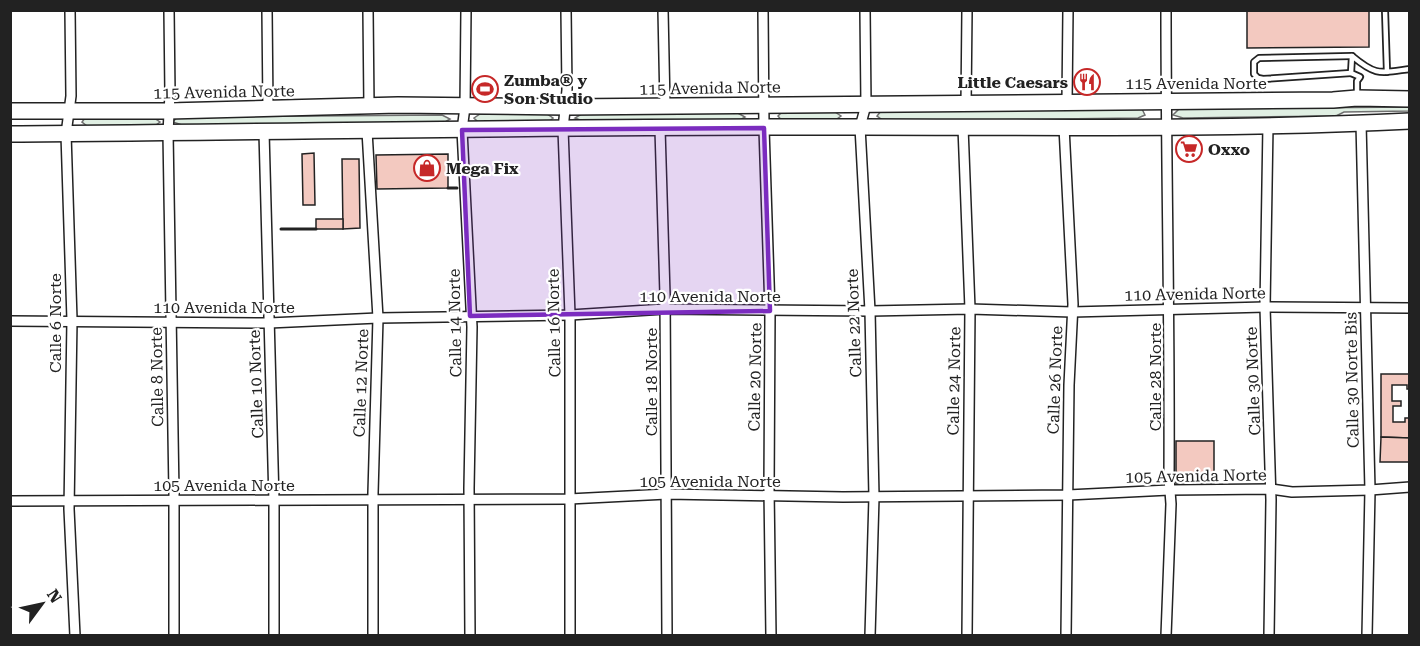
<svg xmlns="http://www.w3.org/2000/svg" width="1420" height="646" viewBox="0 0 1420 646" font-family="'Roboto Serif',serif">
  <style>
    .green { fill: #e0efe3; stroke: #6f6f6f; stroke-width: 1.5 }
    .building { fill: #f3c9c0; stroke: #222; stroke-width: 1.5 }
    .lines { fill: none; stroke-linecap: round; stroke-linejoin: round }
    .lane-casing { stroke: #222; stroke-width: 8 }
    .street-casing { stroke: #222; stroke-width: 12 }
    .primary-casing { stroke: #222; stroke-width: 18 }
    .lane { stroke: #fff; stroke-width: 4.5 }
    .street { stroke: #fff; stroke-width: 9 }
    .primary { stroke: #fff; stroke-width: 15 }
    .wall { stroke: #222; stroke-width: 3 }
    .marked { fill: #7b2cbf; fill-opacity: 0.2; stroke: #7b2cbf; stroke-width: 4.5; stroke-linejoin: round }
    .labels { text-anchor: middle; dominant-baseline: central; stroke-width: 4.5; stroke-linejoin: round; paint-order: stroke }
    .poi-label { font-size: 16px; font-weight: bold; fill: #222; stroke: #fff; text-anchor: start }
    .street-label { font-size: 16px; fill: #222; stroke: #fff }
  </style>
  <rect width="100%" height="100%" fill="#fff"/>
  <g class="green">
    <polygon points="1410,107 1409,111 1344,112 1336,116 1183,118 1173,115 1179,109"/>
    <polygon points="1142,109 1145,115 1138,118 884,121 877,116 881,111"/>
    <polygon points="736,112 745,117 737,122 585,122 575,118 583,113"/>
    <polygon points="835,112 841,116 834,121 783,122 778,116 781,113"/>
    <polygon points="480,114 547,114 553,118 547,123 479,123 474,118"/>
    <polygon points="442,115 450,119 442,124 182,125 173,122 177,117"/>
    <polygon points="85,118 154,118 160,122 156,125 87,126 82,122"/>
  </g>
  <g class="building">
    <polygon points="1247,10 1369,10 1369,47 1247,48"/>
    <polygon points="314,153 315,205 303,205 302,154"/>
    <polygon points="448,154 448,188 377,189 376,155"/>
    <polygon points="342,159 359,159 360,228 343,229"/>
    <rect x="316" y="219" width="27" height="10"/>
    <polygon points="1381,374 1410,374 1410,389 1407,389 1407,385 1392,385 1392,401 1401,401 1401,406 1393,406 1393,422 1405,422 1405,418 1410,418 1410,438 1381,437"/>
    <polygon points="1381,437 1410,438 1410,462 1380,462"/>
    <rect x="1176" y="441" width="38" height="42"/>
  </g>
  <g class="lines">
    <defs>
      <g id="lane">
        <polyline points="1385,10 1387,72"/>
        <polyline points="1351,73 1263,79 1258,78 1254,74 1254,62 1259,58 1352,56"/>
        <path d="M1357,95V81L1360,77L1351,73L1352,56C1376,76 1379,73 1410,69"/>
      </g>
      <g id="street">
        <polyline points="70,10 71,96 66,134 72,320 69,509 75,636"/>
        <polyline points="169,10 170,94 168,133 174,493 174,636"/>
        <polyline points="267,10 268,109"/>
        <polyline points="368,10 369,107"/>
        <polyline points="466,10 465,107 462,130 472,327 469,488 470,636"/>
        <polyline points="566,10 567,90 563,129 570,315 570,636"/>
        <polyline points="663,10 665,106"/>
        <polyline points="763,10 764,128 770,311 769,489 771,636"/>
        <polyline points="865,10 866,105 860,127 870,311 874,497 870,636"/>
        <polyline points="1067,102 1068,10"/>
        <polyline points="966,105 967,10"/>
        <polyline points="1361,123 1370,490 1367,636"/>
        <polyline points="1268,125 1265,307 1271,500 1269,636"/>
        <polyline points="963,127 970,309 967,636"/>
        <polyline points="1064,127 1073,304 1069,385 1066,636"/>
        <polyline points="660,129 665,295 667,636"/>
        <polyline points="367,131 378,318 373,493 373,636"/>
        <polyline points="264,132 274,501 274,636"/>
        <polyline points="10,321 269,323 378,318 570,315 665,309 870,311 970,309 1072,312 1265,307 1410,308"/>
        <polyline points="10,501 569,499 667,494 843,497 1068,495 1169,490 1271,489 1292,492 1370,490 1410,487"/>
        <path d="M1166,636L1171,504L1169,478C1170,322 1166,166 1166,10"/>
      </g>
      <g id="primary">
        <polyline points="10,111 168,111 398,105 567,107 1333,100 1357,98 1410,99"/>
        <path d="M10,134C294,132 578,126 861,127C1044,127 1227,130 1410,121"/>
      </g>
    </defs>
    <use href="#lane" class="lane-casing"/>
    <use href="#street" class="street-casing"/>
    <use href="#primary" class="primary-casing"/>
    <use href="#lane" class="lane"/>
    <use href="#street" class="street"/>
    <use href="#primary" class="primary"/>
    <g class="wall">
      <polyline points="448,188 457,188"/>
      <polyline points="281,229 316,229"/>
    </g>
  </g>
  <path class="marked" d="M764,128L770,311L470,316L462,130Z"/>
  <defs>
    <symbol id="restaurant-ring" viewBox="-11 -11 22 22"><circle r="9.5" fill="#fff" stroke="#c62828" stroke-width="1.5"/><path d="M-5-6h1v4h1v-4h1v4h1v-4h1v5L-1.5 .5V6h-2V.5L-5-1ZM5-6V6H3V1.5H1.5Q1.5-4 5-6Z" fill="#c62828"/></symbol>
    <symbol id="stadium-ring" viewBox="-11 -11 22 22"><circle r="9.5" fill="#fff" stroke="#c62828" stroke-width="1.5"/><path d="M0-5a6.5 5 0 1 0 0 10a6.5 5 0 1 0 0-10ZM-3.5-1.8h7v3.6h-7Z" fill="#c62828"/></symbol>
    <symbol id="supermarket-ring" viewBox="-11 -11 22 22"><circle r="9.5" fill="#fff" stroke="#c62828" stroke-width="1.5"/><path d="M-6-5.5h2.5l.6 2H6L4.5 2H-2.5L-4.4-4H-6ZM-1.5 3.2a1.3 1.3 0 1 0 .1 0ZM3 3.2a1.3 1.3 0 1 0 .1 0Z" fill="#c62828"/></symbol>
    <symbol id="shop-ring" viewBox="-11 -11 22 22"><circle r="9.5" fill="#fff" stroke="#c62828" stroke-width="1.5"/><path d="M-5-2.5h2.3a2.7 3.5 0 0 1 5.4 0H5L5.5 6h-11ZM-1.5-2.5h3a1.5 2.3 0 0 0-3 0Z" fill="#c62828"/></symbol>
  </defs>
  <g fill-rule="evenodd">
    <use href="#restaurant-ring" x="1072" y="67" width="30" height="30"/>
    <use href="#stadium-ring" x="470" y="74" width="30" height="30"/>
    <use href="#supermarket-ring" x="1174" y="134" width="30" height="30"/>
    <use href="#shop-ring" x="412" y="153" width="30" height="30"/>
  </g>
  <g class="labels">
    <g class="poi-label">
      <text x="504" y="80">Zumba® y<tspan x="504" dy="18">Son Studio</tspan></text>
      <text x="1068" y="82" text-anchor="end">Little Caesars</text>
      <text x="1208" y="149">Oxxo</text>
      <text x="446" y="168">Mega Fix</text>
    </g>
    <g class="street-label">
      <text x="1196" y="83">115 Avenida Norte</text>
      <text transform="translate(710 88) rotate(-1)">115 Avenida Norte</text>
      <text transform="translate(224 92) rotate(-1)">115 Avenida Norte</text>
      <text transform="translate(1195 294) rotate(-1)">110 Avenida Norte</text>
      <text x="710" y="296">110 Avenida Norte</text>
      <text x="224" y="307">110 Avenida Norte</text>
      <text transform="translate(55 323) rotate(-90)">Calle 6 Norte</text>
      <text transform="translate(455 323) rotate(-91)">Calle 14 Norte</text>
      <text transform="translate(554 323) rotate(-91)">Calle 16 Norte</text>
      <text transform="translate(854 323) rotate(-92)">Calle 22 Norte</text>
      <text transform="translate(157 377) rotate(-91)">Calle 8 Norte</text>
      <text transform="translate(755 377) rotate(-89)">Calle 20 Norte</text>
      <text transform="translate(1155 377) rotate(-90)">Calle 28 Norte</text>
      <text transform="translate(1055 380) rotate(-88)">Calle 26 Norte</text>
      <text transform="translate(1352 380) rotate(-91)">Calle 30 Norte Bis</text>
      <text transform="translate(954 381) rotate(-89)">Calle 24 Norte</text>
      <text transform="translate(1253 381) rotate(-92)">Calle 30 Norte</text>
      <text transform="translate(651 382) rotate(-90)">Calle 18 Norte</text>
      <text transform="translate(361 383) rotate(-88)">Calle 12 Norte</text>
      <text transform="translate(256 384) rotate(-92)">Calle 10 Norte</text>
      <text transform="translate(1196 476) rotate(-1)">105 Avenida Norte</text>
      <text x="710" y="481">105 Avenida Norte</text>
      <text x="224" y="485">105 Avenida Norte</text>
    </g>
  </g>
  <rect width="1420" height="646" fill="none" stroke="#222222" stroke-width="24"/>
  <g transform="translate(42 604) rotate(57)" stroke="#ffffff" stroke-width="4.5" paint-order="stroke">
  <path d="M0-4.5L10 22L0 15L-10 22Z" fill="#222222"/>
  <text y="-9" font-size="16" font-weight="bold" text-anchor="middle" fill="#222222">N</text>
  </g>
</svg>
